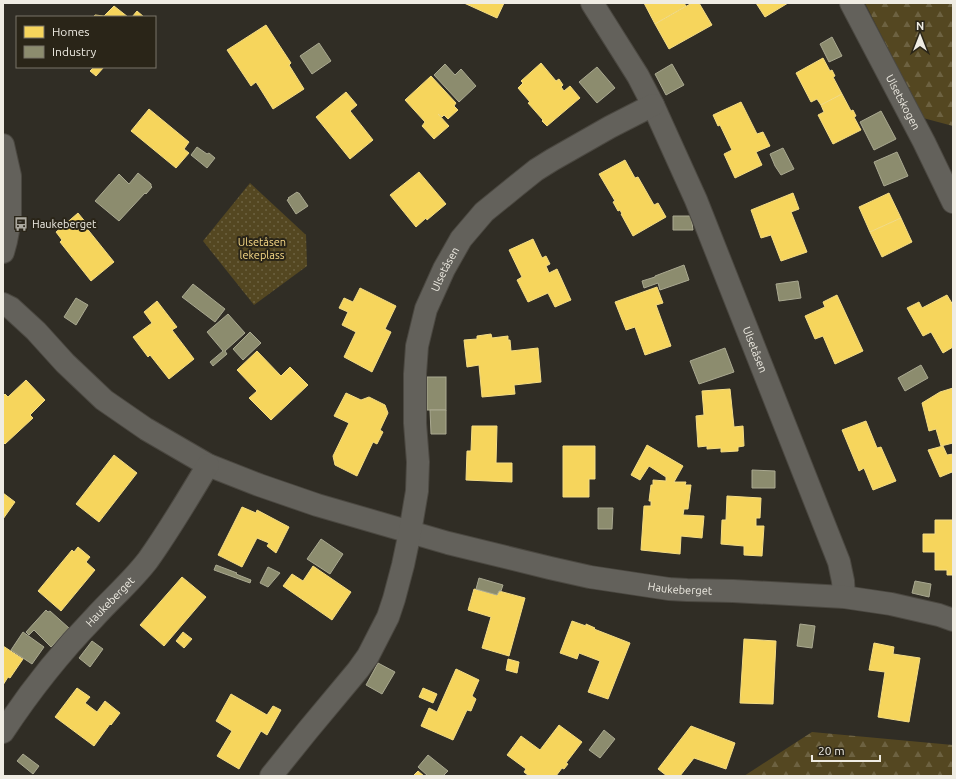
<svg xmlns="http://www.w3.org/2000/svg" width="956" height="779" viewBox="0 0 956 779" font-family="Ubuntu,sans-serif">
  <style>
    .forest { fill: url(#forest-firs) }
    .park { fill: url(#park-dots) }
    .homes { fill: #f6d55c; stroke: #f4dc84 }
    .industry { fill: #8c8c6e; stroke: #aaa991 }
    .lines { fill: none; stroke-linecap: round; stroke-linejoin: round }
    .minor-casing { stroke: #4b4841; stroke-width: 24 }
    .minor { stroke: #63615b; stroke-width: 22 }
    .labels { text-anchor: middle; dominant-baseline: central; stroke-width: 4; stroke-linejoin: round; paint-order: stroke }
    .street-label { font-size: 11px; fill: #efece3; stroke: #2a2518 }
    .poi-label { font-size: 11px; fill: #efece3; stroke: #2a2518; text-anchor: start }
    .park-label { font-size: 11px; fill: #f7d987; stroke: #2a2518 }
  </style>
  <defs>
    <pattern id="forest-firs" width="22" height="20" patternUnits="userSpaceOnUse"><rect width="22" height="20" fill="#544721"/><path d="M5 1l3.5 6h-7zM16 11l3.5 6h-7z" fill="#6d6241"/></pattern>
    <pattern id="park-dots" width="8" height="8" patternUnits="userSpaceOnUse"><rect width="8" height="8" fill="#544721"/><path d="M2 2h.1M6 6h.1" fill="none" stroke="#6d6241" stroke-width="1.8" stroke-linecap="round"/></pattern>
  </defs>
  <rect width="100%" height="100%" fill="#302d25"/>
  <g class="forest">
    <polygon points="865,3 953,3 953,126 923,118"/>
    <polygon points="812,732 953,745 953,776 744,776"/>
  </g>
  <polygon class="park" points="250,183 306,235 307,266 254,305 203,241"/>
  <g class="homes">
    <polygon points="464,3 504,3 497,18"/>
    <polygon points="644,3 684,3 686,6 655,24"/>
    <polygon points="692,3 699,3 712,25 669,49 655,24"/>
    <polygon points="756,3 788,3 765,17"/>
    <polygon points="114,6 128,17 93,17 95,15 104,16"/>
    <polygon points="137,11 144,17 132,17"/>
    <polygon points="266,25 291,63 289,65 304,89 273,109 256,82 251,86 227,50"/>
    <polygon points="823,58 830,71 832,70 835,76 833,77 842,94 821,105 817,99 811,102 796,73"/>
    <polygon points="541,63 556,81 559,79 563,85 561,87 564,91 570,86 580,98 547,126 542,121 543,120 528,103 530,102 518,88 523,83 521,81"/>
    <polygon points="94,67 104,67 96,76 90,71"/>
    <polygon points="431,76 456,103 454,106 458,110 448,119 444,115 442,117 438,114 449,126 434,139 422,126 425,122 405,100"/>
    <polygon points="346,92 357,105 350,111 373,140 350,159 316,117"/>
    <polygon points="842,94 851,111 853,110 856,116 854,117 861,130 833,144 818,115 824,112 821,105"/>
    <polygon points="741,102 757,134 763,132 770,146 756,152 762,165 735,178 724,154 732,150 720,125 718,126 713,115"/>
    <polygon points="149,109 189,142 184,149 189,153 176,168 131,131"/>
    <polygon points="625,160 635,178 638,177 654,205 658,203 666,217 633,236 621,214 622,214 620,210 618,211 613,202 615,201 599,174"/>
    <polygon points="419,172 446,204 427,220 426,218 416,227 390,195"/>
    <polygon points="793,193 799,209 791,212 807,252 781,261 771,235 761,238 751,210"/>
    <polygon points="889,193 901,218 870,232 859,207"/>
    <polygon points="78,213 87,224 85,226 114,262 91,281 60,242 62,240 56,232"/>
    <polygon points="901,218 912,242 882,257 870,232"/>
    <polygon points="533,239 542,258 546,256 550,264 546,266 549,273 557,269 571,300 555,307 548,293 528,302 517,280 522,277 509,250"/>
    <polygon points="657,287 663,303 656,305 671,346 645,355 635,327 626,330 615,302"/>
    <polygon points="360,288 396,306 385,329 391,332 372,372 344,357 356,332 342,325 348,312 339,308 344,298 353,302"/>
    <polygon points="837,295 863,351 835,364 823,336 815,339 805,316 825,307 823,302"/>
    <polygon points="947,295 953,305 953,347 943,353 931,332 923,336 907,308 919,302 922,308"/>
    <polygon points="157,301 177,327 172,330 194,359 169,379 150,355 148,357 133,337 152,323 144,312"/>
    <polygon points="491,334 492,338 508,336 508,340 510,340 511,351 538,348 541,382 514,385 515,394 482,397 479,365 467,367 464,340 477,339 477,336"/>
    <polygon points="257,351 281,376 290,367 308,385 271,420 249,398 257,391 237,370"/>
    <polygon points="26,380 45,400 30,415 33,418 5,444 3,442 3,396 5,394 8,397"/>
    <polygon points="953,388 953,443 941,446 936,429 929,431 922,403 940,392"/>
    <polygon points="730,389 734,427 743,426 744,446 738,447 738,451 721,452 721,448 707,449 707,446 698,447 696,416 704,415 702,391"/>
    <polygon points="346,393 361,400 369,397 385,405 388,413 380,430 383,432 377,444 373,442 357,476 335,465 333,456 349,423 334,416"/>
    <polygon points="866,421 877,448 881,447 896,481 873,490 864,468 859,471 842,430"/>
    <polygon points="472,426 497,426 496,463 512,463 512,482 466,480 467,451 471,451"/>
    <polygon points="647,445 683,466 674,482 686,482 685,485 691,485 688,509 684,509 683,515 704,516 702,538 681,536 680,554 641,550 644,506 651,506 651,501 649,501 651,485 653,485 653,480 666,481 666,477 649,466 640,480 631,475"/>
    <polygon points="563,446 595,446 595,479 589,479 589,497 563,497"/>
    <polygon points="943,446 947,455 953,454 953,474 952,472 940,477 928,450"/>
    <polygon points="114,455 137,473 99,522 76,504"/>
    <polygon points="3,493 15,502 3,519"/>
    <polygon points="727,496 761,498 760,518 756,518 756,526 764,526 762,556 744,555 744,546 721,544 722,520 726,520"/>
    <polygon points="242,507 256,513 257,510 289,527 276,553 267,546 269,543 257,538 242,567 218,555"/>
    <polygon points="935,520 953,520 953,575 947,575 947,570 935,570 935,552 923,552 923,534 935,534"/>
    <polygon points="78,547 90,557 86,562 95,570 61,611 38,591 72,550 74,552"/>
    <polygon points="313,566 351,592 332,620 283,586 292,574 303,581"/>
    <polygon points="182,577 206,597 164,646 140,625"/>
    <polygon points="474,589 497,595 499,591 525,598 509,656 482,648 491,617 468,610"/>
    <polygon points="572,621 586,626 586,624 595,628 594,629 630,643 608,699 588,692 600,661 579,653 577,659 560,653"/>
    <polygon points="183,632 192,639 184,648 176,641"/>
    <polygon points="744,639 776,641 773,704 740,703"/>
    <polygon points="874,643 894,647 893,654 920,658 909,722 878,717 885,672 869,670"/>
    <polygon points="3,646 23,659 10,678 8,677 3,685"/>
    <polygon points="508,659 519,662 517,673 506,670"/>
    <polygon points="456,669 479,680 472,696 476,699 471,711 467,710 453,740 421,726 429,708 437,712"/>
    <polygon points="77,688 90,697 85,703 97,712 105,701 120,713 111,725 110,724 94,746 55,717"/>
    <polygon points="423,688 437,694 433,703 419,697"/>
    <polygon points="231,694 267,715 273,706 281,710 267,735 261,731 239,769 217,756 232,731 216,721"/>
    <polygon points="559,725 582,742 566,763 568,764 564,769 562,768 556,776 529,776 524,772 526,769 507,755 521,736 540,750"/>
    <polygon points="691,726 735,743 726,769 694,758 680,776 667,776 658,769"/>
    <polygon points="418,771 424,776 413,776"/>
  </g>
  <g class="industry">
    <polygon points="832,37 842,56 829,62 820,44"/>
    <polygon points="319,43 331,61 312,74 300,56"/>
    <polygon points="445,64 455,75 461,69 476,86 459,102 434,75"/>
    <polygon points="672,64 684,85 666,95 655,74"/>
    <polygon points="597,67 615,88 597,103 579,82"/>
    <polygon points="881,111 896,139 874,150 860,122"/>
    <polygon points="197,147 207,154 209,153 215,158 207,168 191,155"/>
    <polygon points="783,148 794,169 781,175 775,166 770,154"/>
    <polygon points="897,152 908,176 884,186 874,162"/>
    <polygon points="138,173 151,184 151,186 152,187 146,194 145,193 119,221 95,201 119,174 129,184"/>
    <polygon points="297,192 298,193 299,193 308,206 296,214 287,200 289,199 288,198"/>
    <polygon points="673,216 691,216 693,230 673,230"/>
    <polygon points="684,265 689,280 660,290 658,283 644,288 642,281 655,277 655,276"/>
    <polygon points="798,281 801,298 779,301 776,284"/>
    <polygon points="193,284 225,309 215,322 182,297"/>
    <polygon points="76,298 88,305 76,325 64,317"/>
    <polygon points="228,314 245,333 225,351 227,354 213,366 210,362 223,351 207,332"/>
    <polygon points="250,332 261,343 243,360 233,349"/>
    <polygon points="725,348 734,372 699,384 690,361"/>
    <polygon points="921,365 928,378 905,391 898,378"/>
    <rect x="427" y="377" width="19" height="33"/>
    <polygon points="430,410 446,410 446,434 431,434"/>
    <polygon points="752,470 775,471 775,488 752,488"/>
    <polygon points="598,508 613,508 612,529 598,529"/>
    <polygon points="321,539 343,554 330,574 307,559"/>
    <polygon points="216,565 237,573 236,574 251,580 250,583 214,570"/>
    <polygon points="268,567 280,573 268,587 260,583"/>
    <polygon points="479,578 503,585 501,591 499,591 497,595 476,589"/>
    <polygon points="915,581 931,584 929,597 912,593"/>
    <polygon points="46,610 48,612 50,611 69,628 51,647 34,630 29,635 26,632"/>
    <polygon points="800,624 815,626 812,648 797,646"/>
    <polygon points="23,632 44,647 32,664 11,650"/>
    <polygon points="92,641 103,649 90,667 79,658"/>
    <polygon points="378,663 395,672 382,694 366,685"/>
    <polygon points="604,730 615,739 600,758 589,750"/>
    <polygon points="23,754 39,766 33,774 17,761"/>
    <polygon points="428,755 448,771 443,776 428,776 418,767"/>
  </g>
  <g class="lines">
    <defs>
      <g id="minor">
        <path id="s1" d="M592,3L638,76L653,105L696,200L839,562L843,581L844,597"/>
        <path id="s2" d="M851,3L924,142L953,202"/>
        <polyline points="3,145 10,176 10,220 6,241 3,252"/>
        <path id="s3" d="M3,304L11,308L36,331L65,363L104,400L146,429L208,465L259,485L317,505L448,543L550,568L590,577L669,589L687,590L733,591L844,597L891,604L939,615L953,620"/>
        <path id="s4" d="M3,732C30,691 60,653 94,618C112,598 132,581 148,560C170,529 189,497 208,465"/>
        <path id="s5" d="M271,776L308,730L358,670L368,656L388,617L394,599L403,565L410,532L417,491L418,462L415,423V374L417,346L426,309L444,269L461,239L484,212L516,186L536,170L552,160L610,127L653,105"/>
      </g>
    </defs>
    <use href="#minor" class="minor-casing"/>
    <use href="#minor" class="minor"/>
  </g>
  <defs>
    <symbol id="bus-bare" viewBox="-9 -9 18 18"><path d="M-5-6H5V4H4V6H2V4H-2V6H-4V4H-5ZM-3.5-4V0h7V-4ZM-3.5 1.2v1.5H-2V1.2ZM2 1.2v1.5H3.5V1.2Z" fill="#aca9a0" stroke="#2a2518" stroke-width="2.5" paint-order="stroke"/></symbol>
  </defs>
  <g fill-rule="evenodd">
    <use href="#bus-bare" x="11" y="214" width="20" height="20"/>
  </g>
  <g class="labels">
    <g class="street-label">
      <text stroke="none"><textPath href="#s2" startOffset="112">Ulsetskogen</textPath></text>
      <text stroke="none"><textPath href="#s5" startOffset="555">Ulsetåsen</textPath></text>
      <text stroke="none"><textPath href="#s1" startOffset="384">Ulsetåsen</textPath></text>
      <text stroke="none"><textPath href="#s3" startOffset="752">Haukeberget</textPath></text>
      <text stroke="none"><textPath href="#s4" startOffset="169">Haukeberget</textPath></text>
    </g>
    <g class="poi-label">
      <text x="32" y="224">Haukeberget</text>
    </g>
    <g class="park-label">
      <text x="262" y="242">Ulsetåsen<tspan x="262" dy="13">lekeplass</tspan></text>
    </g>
  </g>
  <rect width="956" height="779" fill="none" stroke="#efece3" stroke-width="8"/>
  <rect x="16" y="16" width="140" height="52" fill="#2a2518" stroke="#797569"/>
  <rect x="24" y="26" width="20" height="12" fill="#f6d55c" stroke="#797569"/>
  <text x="52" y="36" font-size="12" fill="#efece3">Homes</text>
  <rect x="24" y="46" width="20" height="12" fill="#8c8c6e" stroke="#797569"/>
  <text x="52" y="56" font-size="12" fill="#efece3">Industry</text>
  <g transform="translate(920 36)" stroke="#2a2518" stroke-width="3" paint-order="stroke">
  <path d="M0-3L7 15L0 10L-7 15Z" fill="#efece3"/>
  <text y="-6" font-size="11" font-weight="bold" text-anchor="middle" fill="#efece3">N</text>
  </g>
  <path d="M812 755v6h68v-6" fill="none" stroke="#efece3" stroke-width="2"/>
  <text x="818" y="755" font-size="12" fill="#efece3" stroke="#2a2518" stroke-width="3" paint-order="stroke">20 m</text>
</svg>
